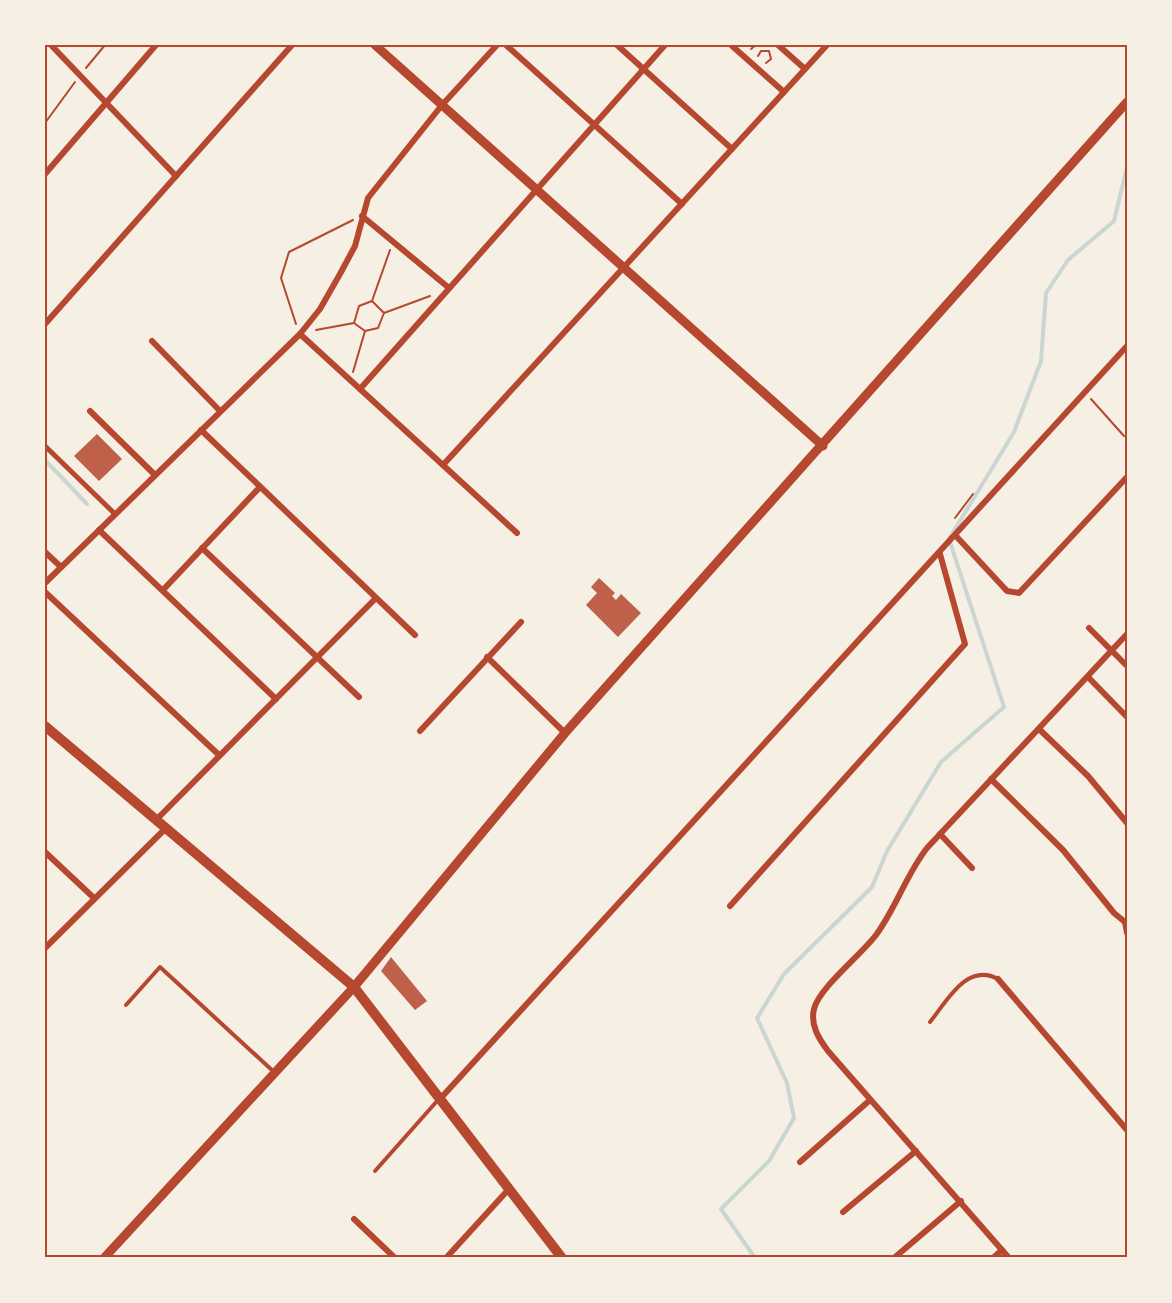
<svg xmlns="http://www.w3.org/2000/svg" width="1172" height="1303" viewBox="0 0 1172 1303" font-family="'Asap Condensed',sans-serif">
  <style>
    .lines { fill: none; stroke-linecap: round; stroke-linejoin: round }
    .stream { stroke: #c9d6d2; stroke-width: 4 }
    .building { fill: #bf614a }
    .path { stroke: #b5482f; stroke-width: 2 }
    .service { stroke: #b5482f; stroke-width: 4 }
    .pedestrian { stroke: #b5482f; stroke-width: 5 }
    .minor { stroke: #b5482f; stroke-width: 6 }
    .tertiary { stroke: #b5482f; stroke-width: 9 }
    .secondary { stroke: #b5482f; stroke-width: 10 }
    .neatline { fill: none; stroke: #b5482f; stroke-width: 2 }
  </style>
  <rect width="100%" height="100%" fill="#f6efe4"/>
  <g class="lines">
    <g class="stream">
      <polyline points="45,460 87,504"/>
      <polyline points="755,1258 721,1209 769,1161 794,1118 787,1083 757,1018 784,974 872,887 887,851 941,762 1004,707 949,539 1014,432 1041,361 1046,293 1068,260 1114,221 1127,167"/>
    </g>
  </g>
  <g class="building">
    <polygon points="97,434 122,459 99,481 74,456"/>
    <polygon points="599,578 615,593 612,596 616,600 621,594 641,613 618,637 586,605 597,593 591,587"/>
    <polygon points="391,957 427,1001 415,1010 381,971"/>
  </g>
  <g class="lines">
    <g class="path">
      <polyline points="751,49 756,45"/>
      <polyline points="758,56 761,51 769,51 771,59 766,63"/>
      <polyline points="86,68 105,45"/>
      <polyline points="45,123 75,82"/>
      <polyline points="372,301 390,250"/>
      <polyline points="384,313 378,328 365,331 354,323 359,306 372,301 384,313 430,296"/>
      <polyline points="296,324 281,278 289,252 353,220"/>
      <polyline points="316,330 354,323"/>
      <polyline points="353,372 365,331"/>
      <polyline points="1091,399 1124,436"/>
      <polyline points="955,518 973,494"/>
    </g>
    <g class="service">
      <polyline points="126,1005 160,967 274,1072"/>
      <path d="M930,1022C947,1001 967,962 998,979"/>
      <polyline points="375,1171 438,1100"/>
    </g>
    <polyline class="pedestrian" points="45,446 115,514"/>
    <g class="minor">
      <polyline points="51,45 176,176"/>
      <polyline points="506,45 682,204"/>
      <polyline points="617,45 732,149"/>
      <polyline points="731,45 784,92"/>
      <polyline points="778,45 805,69"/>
      <polyline points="45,174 156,45"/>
      <polyline points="362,216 449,288"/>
      <polyline points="45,324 292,45"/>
      <polyline points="300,334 517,533"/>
      <polyline points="152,341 220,411"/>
      <polyline points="360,389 665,45"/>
      <polyline points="90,411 155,475"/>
      <polyline points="201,430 415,635"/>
      <polyline points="443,465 827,45"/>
      <polyline points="99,530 276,699"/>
      <polyline points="956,536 1007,591 1019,593 1127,477"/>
      <polyline points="202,548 359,697"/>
      <polyline points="45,552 61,567"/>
      <polyline points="45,583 300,334 320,309 340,274 355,246 368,198 442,105 497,45"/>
      <polyline points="163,590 260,487"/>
      <polyline points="45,592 219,755"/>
      <polyline points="1089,628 1127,666"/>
      <polyline points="487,657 565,733"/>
      <polyline points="1088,677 1127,717"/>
      <polyline points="1039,729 1088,776 1127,823"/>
      <polyline points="420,731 521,622"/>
      <polyline points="991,779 1063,850 1114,913 1125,922"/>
      <polyline points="156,820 375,599"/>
      <polyline points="940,834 972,868"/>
      <polyline points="45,852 94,898"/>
      <polyline points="730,906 965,644 940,554"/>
      <polyline points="1125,922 1127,933"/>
      <polyline points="45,948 166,828"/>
      <polyline points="998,979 1127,1130"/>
      <polyline points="440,1099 1127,346"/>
      <polyline points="800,1162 870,1100"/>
      <polyline points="843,1212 916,1151"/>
      <polyline points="354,1219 395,1258"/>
      <polyline points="446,1258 508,1190"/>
      <polyline points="894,1258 961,1201"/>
      <polyline points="993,1258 1002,1250"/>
      <path d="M1009,1258L828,1051C819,1039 810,1025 814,1009C819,988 861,955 876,935C896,908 906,875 927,848L1127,634"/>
    </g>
    <g class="tertiary">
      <polyline points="375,45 823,446"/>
      <polyline points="104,1258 354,987 565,733 1127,102"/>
    </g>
    <polyline class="secondary" points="45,726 354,987 562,1258"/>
  </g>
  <rect width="1172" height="1303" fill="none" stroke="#f6efe4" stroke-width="93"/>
  <rect x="46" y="46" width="1080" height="1210" class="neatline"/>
</svg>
